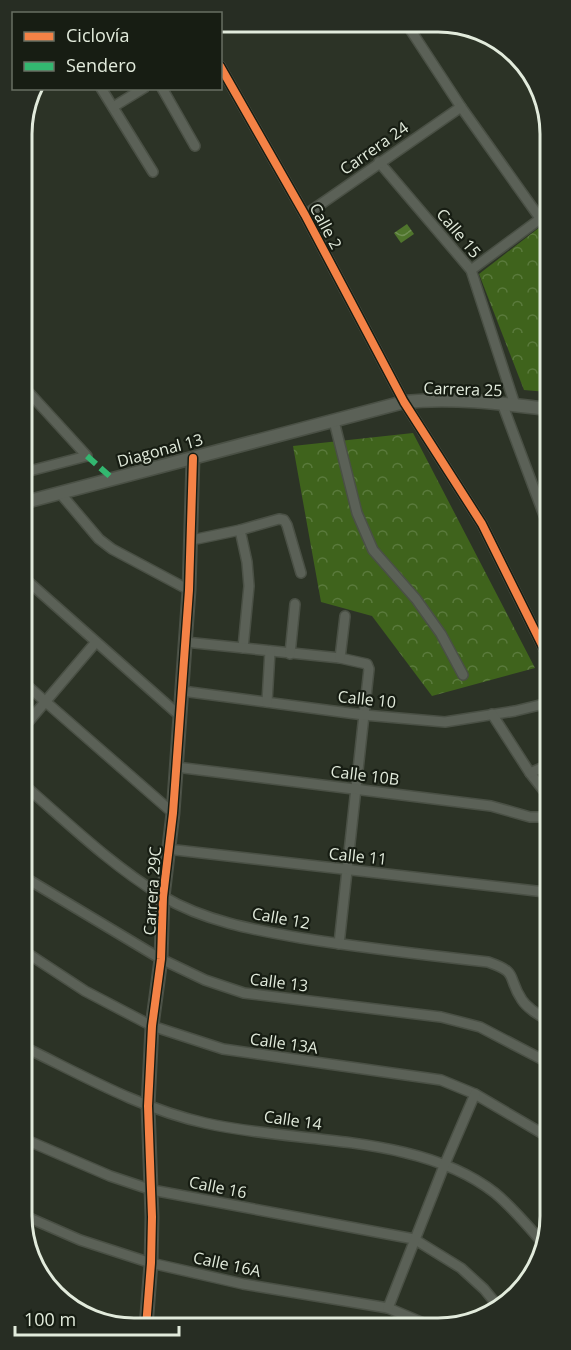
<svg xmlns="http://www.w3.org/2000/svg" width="571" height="1350" viewBox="0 0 571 1350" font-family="'Open Sans',sans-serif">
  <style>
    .forest { fill: url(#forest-crowns) }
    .water { fill: url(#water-waves) }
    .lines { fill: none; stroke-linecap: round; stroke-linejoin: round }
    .minor-casing { stroke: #4a5045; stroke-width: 12 }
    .tertiary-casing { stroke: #4a5045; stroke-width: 15 }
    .minor { stroke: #5b6157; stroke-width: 9 }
    .tertiary { stroke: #5b6157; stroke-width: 12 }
    .quiet { stroke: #33b770; stroke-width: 6; stroke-dasharray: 12 6; stroke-linecap: butt }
    .cycleway-casing { stroke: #171d13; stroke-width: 11 }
    .cycleway { stroke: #f48246; stroke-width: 8 }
    .labels { text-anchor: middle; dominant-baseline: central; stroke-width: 4.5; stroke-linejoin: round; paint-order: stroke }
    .street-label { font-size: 16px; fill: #e2ebdc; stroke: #171d13 }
    .rim { fill: none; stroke: #e2ebdc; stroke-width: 3 }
  </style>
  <defs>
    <pattern id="forest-crowns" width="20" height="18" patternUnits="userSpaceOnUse" patternTransform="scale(1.5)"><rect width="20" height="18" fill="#3f631c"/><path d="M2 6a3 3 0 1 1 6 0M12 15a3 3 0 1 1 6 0" fill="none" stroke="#5a7a3c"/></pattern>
    <pattern id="water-waves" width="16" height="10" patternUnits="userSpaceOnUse" patternTransform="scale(1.5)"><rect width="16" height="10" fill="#4f752c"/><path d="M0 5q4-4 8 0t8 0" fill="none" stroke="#708f54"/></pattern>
  </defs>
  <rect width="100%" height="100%" fill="#2c3326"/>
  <g class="forest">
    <polygon points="540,227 547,237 547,392 524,390 479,274"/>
    <polygon points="413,433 535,668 432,696 372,616 321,602 293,446"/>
  </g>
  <polygon class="water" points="407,224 414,234 401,243 394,233"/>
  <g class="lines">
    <defs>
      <g id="minor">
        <polyline points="406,23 461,107 547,228"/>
        <polyline points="220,66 305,215 404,402 482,524 548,657"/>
        <polyline points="101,88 153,172"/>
        <polyline points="162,88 195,146"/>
        <polyline points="113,107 144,88"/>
        <polyline points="379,162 471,270 515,405"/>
        <polyline points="305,215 461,107"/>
        <polyline points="471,270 540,219"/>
        <polyline points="22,385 87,456 22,473"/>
        <polyline points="502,403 548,526"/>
        <polyline points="334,421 357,513 373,550 416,599 441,634 463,675"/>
        <polyline points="60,493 99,539 112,549 189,590"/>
        <polyline points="240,530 247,562 249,586 243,648"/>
        <polyline points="192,540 240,530 279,519 284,520 287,525 301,573"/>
        <polyline points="23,577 180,716"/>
        <polyline points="185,642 340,658 367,664 369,669 339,944"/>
        <polyline points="290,654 295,604"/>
        <polyline points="340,658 345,616"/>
        <polyline points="23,682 173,813"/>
        <polyline points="182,691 364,715 445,722 515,711 548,703"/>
        <polyline points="267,702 270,651"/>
        <polyline points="492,714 530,773 548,796"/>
        <polyline points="23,728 96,642"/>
        <polyline points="176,767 491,806 530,817 549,817"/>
        <polyline points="530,773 548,765"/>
        <path d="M23,784C68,823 111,865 162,896C204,921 254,930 301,938C363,948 425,955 488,962C520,973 506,976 522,1000C528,1009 539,1015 549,1021"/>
        <polyline points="167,849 545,892"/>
        <polyline points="24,877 161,959 205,980 244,993 441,1017 480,1027 549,1063"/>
        <polyline points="24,951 85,991 152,1026 223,1049 441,1080 475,1094 550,1138"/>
        <path d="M24,1047C82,1075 141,1109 205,1123C295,1144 419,1133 495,1193C512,1207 527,1225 542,1242"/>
        <polyline points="24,1139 110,1176 152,1190 414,1239 461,1268 484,1289 498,1306"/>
        <polyline points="25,1216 80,1240 151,1263 243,1284 388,1308 428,1325"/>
        <polyline points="388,1308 444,1166 475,1094"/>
      </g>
      <g id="tertiary">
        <path d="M22,503L404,402C452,397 499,403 547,409"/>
        <polyline points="146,1327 151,1263 152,1217 148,1106 152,1026 161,959 163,897 173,813 189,590 193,458"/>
      </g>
    </defs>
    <use href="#minor" class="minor-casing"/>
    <use href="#tertiary" class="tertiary-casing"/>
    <use href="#minor" class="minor"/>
    <use href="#tertiary" class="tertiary"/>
    <polyline class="quiet" points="87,456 113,479"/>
    <defs>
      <g id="cycleway">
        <polyline points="220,66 305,215 404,402 482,524 548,657"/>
        <polyline points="146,1327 151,1263 152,1217 148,1106 152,1026 161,959 163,897 173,813 189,590 193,458"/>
      </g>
    </defs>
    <use href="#cycleway" class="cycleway-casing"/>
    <use href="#cycleway" class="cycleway"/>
  </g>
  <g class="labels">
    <g class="street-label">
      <text transform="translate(374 148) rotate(-35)">Carrera 24</text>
      <text transform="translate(326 226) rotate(62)">Calle 2</text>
      <text transform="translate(459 233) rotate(50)">Calle 15</text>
      <text transform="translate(463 389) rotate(2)">Carrera 25</text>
      <text transform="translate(160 450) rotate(-15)">Diagonal 13</text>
      <text transform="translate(367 699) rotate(6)">Calle 10</text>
      <text transform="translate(365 775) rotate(7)">Calle 10B</text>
      <text transform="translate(358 856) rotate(6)">Calle 11</text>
      <text transform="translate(152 891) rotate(-86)">Carrera 29C</text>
      <text transform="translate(281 918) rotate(10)">Calle 12</text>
      <text transform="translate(279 982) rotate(7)">Calle 13</text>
      <text transform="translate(284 1043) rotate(8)">Calle 13A</text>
      <text transform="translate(293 1120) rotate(8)">Calle 14</text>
      <text transform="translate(218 1187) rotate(11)">Calle 16</text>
      <text transform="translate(227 1264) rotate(12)">Calle 16A</text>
    </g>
  </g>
  <path d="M0 0H571V1350H0ZM134 32H438A102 102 0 0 1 540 134V1216A102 102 0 0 1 438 1318H134A102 102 0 0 1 32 1216V134A102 102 0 0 1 134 32Z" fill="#272d23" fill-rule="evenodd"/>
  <path class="rim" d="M134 32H438A102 102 0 0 1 540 134V1216A102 102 0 0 1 438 1318H134A102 102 0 0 1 32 1216V134A102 102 0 0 1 134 32Z"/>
  <rect x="12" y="12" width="210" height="78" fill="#171d13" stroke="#686f63" stroke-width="1.5"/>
  <rect x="24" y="32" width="30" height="9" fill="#f48246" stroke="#686f63" stroke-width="1.5"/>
  <text x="66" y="42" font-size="18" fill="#e2ebdc">Ciclovía</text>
  <rect x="24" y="62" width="30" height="9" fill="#33b770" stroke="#686f63" stroke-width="1.5"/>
  <text x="66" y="72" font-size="18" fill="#e2ebdc">Sendero</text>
  <path d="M15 1326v9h164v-9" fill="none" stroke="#e2ebdc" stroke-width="3"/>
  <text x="24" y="1326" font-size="18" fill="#e2ebdc" stroke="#171d13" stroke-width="4.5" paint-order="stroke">100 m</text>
</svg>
